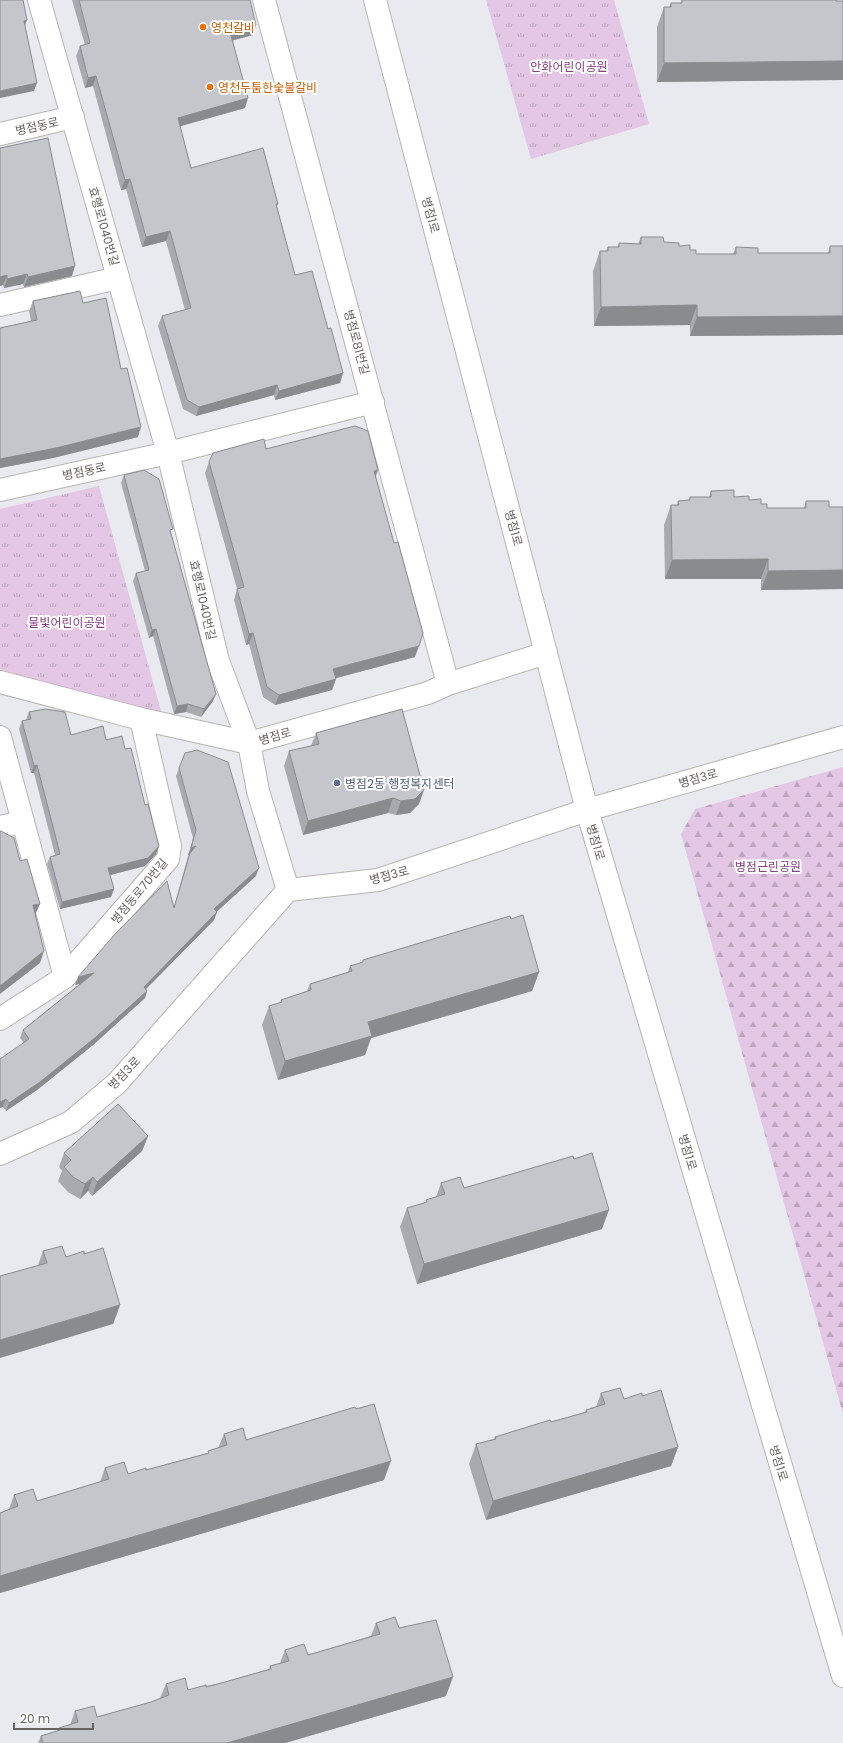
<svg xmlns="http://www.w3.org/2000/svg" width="843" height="1743" viewBox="0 0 843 1743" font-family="Poppins,'Noto Sans KR',sans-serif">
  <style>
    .grass { fill: url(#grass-tufts) }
    .forest { fill: url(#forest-firs) }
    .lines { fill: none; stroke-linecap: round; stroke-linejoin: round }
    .street-casing { stroke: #b6b4b0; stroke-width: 24 }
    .secondary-casing { stroke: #b7b4b0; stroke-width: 24 }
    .street { stroke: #fff; stroke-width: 22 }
    .secondary { stroke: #fff; stroke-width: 22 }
    .wall { fill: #a9aaaf }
    .shaded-wall { fill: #898b8e }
    .building { fill: #c4c6cb; stroke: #898b8e }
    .food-dot { fill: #e8710a; stroke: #fff; stroke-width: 1.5 }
    .service-dot { fill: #5c6f8a; stroke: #fff; stroke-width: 1.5 }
    .labels { text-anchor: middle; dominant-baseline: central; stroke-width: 4; stroke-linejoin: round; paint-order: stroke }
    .food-label { font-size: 12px; fill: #c56008; stroke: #fff; text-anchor: start }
    .park-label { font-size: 12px; fill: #853e86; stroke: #fff }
    .street-label { font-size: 12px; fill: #67635f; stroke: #fff }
    .service-label { font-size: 12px; fill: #4e5e75; stroke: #fff; text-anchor: start }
  </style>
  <defs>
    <pattern id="grass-tufts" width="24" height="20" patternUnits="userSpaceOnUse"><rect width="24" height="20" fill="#e3c7e5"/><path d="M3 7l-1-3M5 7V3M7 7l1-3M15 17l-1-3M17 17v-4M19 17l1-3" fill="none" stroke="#bca5bd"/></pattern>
    <pattern id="forest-firs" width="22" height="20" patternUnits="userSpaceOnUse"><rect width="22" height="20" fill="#e3c7e5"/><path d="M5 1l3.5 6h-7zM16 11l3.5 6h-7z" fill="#bca5bd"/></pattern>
  </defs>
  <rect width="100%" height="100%" fill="#e8eaf0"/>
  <g class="grass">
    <polygon points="486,0 614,0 649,124 531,159"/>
    <polygon points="99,486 161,711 147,716 0,672 0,509"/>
  </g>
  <polygon class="forest" points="843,767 843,1414 681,834 695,809"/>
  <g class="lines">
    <defs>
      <g id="street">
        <polyline points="39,0 168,453 218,661 249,743 258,791 288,890"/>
        <polyline points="264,0 448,684"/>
        <polyline points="0,134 73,117"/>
        <polyline points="0,305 118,278"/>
        <polyline points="0,490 168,453 373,402"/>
        <polyline points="0,682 141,719 249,743 428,693 448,684 546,653"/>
        <polyline points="0,737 65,977"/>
        <polyline points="0,827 23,822"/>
        <polyline points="0,1019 65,977 168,859 170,846 141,719"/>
      </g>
      <g id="secondary">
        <polyline points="375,0 587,810 843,1676"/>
        <polyline points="0,1154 71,1122 117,1083 288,890 378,880 587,810 843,737"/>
      </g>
    </defs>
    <use href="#street" class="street-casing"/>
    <use href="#secondary" class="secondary-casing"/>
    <use href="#street" class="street"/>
    <use href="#secondary" class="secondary"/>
  </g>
  <g class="wall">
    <polygon points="72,0 250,0 253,35 233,40 245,108 180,126 191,168 278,204 277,207 295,275 328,329 343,373 340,383 275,400 274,395 196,416 183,409 158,326 162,316 185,310 166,241 142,247 126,189 121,190 93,86 85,88 76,56 80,46 85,45"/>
    <polygon points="682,0 843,1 843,80 657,82 657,27 664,7 669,7 671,3 681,3"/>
    <polygon points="0,148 72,276 24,287 23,284 4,288 3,285 0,286"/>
    <polygon points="641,237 679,246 690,250 696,254 733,254 736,247 758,253 828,253 830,246 843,246 843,335 690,336 690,325 594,326 593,271 600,251 606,251 608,247 618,247 619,243 638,244"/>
    <polygon points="33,301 83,303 121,369 138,437 53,458 0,468 0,328 31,321 29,311"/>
    <polygon points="266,449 376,477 415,657 336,678 332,690 275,705 263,697 249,644 246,645 234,600 237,589 205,473 209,462"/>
    <polygon points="124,475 171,533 213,701 201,717 186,712 174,714 153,636 149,638 133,581 136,573 145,571 121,483"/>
    <polygon points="711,491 734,497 749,500 761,504 767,508 804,508 806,501 829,507 843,507 843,589 761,590 761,579 665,579 664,525 671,505 677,505 678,501 689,500 690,497 709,497"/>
    <polygon points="29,712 71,735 106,740 125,749 145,805 159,846 156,854 145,866 110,875 114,889 111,897 60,909 47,864 50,857 55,855 34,773 31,773 19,729 22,721 26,720"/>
    <polygon points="316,733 419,804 410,813 396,815 388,813 303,835 284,766 289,751 311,746"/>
    <polygon points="185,753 256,876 217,911 217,912 214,920 146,989 147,991 145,998 93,1045 37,1090 6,1111 3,1107 24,1043 20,1038 23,1030 81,983 75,985 174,907 193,838 176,776"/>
    <polygon points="511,919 539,972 532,991 371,1038 365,1055 278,1080 262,1025 269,1006 280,1003 281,1000 307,991 310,984 348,972 350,966 362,963 363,960"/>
    <polygon points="148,1136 142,1151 92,1196 88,1191 80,1199 68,1192 58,1181 62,1171 59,1167 64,1153"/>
    <polygon points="441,1183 464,1188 602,1229 417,1284 400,1227 407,1208 426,1202 426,1200 436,1197"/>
    <polygon points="43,1251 66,1257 84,1254 120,1305 113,1324 38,1265"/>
    <polygon points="601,1393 624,1399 642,1396 678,1447 671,1466 486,1520 469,1464 476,1444 494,1439 495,1437 551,1422 585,1412 586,1410 596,1407"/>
    <polygon points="224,1434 384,1480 0,1593 0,1513 9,1509 14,1495 37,1501 100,1482 105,1468 128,1474 146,1470 208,1453 208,1451 218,1448"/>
    <polygon points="376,1623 399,1628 446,1696 285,1743 38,1743 41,1736 58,1731 59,1728 70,1725 75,1711 97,1717 151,1702 160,1698 166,1684 188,1690 225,1682 269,1669 270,1666 280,1663 285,1650 308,1655 371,1636"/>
  </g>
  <g class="shaded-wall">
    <polygon points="27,20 24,28 24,21"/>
    <polygon points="256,25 253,35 227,42 230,32"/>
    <polygon points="843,61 843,80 657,82 664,63"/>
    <polygon points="96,76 93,86 85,88 88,78"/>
    <polygon points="37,83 34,91 0,98 0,91"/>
    <polygon points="248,98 245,108 174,128 178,118"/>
    <polygon points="130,179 126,189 121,190 125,180"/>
    <polygon points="170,231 166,241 142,247 146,237"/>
    <polygon points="75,266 72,276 24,287 28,277"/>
    <polygon points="27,274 23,284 4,288 7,279"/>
    <polygon points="7,275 3,285 0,286 0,277"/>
    <polygon points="697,305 690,325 594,326 601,307"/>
    <polygon points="843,316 843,335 690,336 697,317"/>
    <polygon points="343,373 340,383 275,400 279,391"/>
    <polygon points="277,385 274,395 196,416 199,407"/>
    <polygon points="141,427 138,437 53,458 0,468 0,459"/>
    <polygon points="378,470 374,481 374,471"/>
    <polygon points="768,559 761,579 665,579 672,560"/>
    <polygon points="843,570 843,589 761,590 768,571"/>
    <polygon points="156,629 153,636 149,638 152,630"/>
    <polygon points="253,633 249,644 246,645 249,634"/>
    <polygon points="419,646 415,657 329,680 333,669"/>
    <polygon points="336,679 332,690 275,705 279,695"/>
    <polygon points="216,694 213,701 201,717 204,709"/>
    <polygon points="188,704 186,712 174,714 177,706"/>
    <polygon points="37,765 34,773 31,773 34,766"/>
    <polygon points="424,790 419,804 410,813 396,815 401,801"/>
    <polygon points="393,798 388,813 303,835 308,821"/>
    <polygon points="159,846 156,854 145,866 106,876 108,868"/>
    <polygon points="196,846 193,854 188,855 191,848"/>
    <polygon points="259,868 256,876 211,917 214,909"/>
    <polygon points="114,889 111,897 60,909 62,902"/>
    <polygon points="40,904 35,915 33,905"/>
    <polygon points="217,912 214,920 141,994 144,987"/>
    <polygon points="44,951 40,963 0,994 0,986"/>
    <polygon points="539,972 532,991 371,1038 365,1055 278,1080 285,1061 368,1022"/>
    <polygon points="94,973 91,981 75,985 78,977"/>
    <polygon points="147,991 145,998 93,1045 37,1090 6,1111 9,1103"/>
    <polygon points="6,1099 3,1107 0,1108 0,1102"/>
    <polygon points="148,1136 142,1151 92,1196 97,1182"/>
    <polygon points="93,1177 88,1191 80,1199 85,1184"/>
    <polygon points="609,1210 602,1229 417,1284 424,1264"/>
    <polygon points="120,1305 113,1324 0,1358 0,1340"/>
    <polygon points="678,1447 671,1466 486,1520 493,1501"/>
    <polygon points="391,1461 384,1480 0,1593 0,1576"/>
    <polygon points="453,1677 446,1696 285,1743 227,1743"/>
  </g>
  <g class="building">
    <polygon points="0,0 23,0 27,20 24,21 37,83 0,91"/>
    <polygon points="79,0 250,0 256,25 230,32 248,98 178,118 191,168 263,148 278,204 276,204 295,275 312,271 328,329 331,328 343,373 279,391 277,385 199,407 187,400 162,316 191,308 170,231 146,237 130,179 125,180 96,76 88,78 80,46 90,43"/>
    <polygon points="682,0 836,0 836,1 843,1 843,61 664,63 664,7 671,7 671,3 682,3"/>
    <polygon points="48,138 75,266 28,277 27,274 7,279 7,275 0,277 0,148"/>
    <polygon points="641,237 663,237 664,242 679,243 679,246 690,245 690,250 696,250 696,254 736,254 736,247 758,248 758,253 830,253 830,246 843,246 843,316 697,317 697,305 601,307 600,251 608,251 608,247 619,247 619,243 641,244"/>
    <polygon points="80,291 83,303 106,298 121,369 127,368 141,427 56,448 0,459 0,328 37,320 33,301"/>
    <polygon points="355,426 368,431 378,470 374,471 394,543 398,542 423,633 419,646 333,669 336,679 279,695 267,687 253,633 249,634 237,589 244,587 209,462 213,453 264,439 266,449"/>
    <polygon points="144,470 159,479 173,529 170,530 216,694 204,709 188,704 177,706 156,629 152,630 136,573 149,570 124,475"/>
    <polygon points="734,490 734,497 749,496 749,500 761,499 761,504 767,504 767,508 806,508 806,501 829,501 829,507 843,507 843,570 768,571 768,559 672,560 671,505 679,505 678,501 690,500 690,497 711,497 711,491"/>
    <polygon points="45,709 65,712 71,735 103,726 106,740 122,736 125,749 131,748 145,805 148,804 159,846 148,858 108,868 114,889 62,902 50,857 60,854 37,765 34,766 22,721 31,719 29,712"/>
    <polygon points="402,709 424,790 415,799 401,801 393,798 308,821 289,751 319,744 316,733"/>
    <polygon points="197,750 228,762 259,868 214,909 217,912 144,987 147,991 96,1037 40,1082 9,1103 6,1099 0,1102 0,1059 29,1039 23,1030 94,973 78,977 115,934 167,881 174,908 190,853 196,846 191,848 196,830 179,768 185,753"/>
    <polygon points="0,831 1,831 14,838 20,861 27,859 40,904 33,905 44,951 0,986"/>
    <polygon points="523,915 539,972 368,1022 372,1036 285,1061 269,1006 282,1002 281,1000 311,990 310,984 352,971 350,966 363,962 363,960 510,916 511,919"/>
    <polygon points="118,1104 148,1136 97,1182 93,1177 85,1184 73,1177 64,1167 71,1160 64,1153"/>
    <polygon points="592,1153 609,1210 424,1264 407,1208 427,1202 426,1200 445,1194 441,1183 460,1177 464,1188 573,1156 574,1159"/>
    <polygon points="62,1246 66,1257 84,1251 84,1254 103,1248 120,1305 0,1340 0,1276 47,1263 43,1251"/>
    <polygon points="620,1388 624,1399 642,1393 642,1396 661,1390 678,1447 493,1501 476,1444 496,1439 495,1437 550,1420 551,1422 587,1412 586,1410 605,1404 601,1393"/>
    <polygon points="374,1404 391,1461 0,1576 0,1513 18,1506 14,1495 33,1489 37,1501 109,1479 105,1468 124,1462 128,1474 146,1468 146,1470 209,1453 208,1451 227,1445 224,1434 243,1428 246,1440 355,1407 356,1409"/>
    <polygon points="395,1617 399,1628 436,1620 453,1677 227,1743 43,1743 41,1736 60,1730 59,1728 78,1722 75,1711 94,1706 97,1717 151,1702 169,1695 166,1684 185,1678 188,1690 206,1685 206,1687 225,1682 271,1669 270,1666 289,1661 285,1650 304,1644 308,1655 380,1634 376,1623"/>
  </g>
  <g class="food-dot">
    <circle cx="203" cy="27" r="4"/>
    <circle cx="210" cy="87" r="4"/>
  </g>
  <circle class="service-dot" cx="337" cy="783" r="4"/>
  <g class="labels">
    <g class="food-label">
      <text x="211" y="27">영천갈비</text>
      <text x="218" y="87">영천두툼한숯불갈비</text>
    </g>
    <g class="park-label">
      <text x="569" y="66">안화어린이공원</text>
      <text x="67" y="622">물빛어린이공원</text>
      <text x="768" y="866">병점근린공원</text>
    </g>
    <g class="street-label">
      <text transform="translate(37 126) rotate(-13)">병점동로</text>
      <text transform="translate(431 215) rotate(75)">병점1로</text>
      <text transform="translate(104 226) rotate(74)">효행로1040번길</text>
      <text transform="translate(357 342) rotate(75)">병점로81번길</text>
      <text transform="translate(84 471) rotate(-12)">병점동로</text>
      <text transform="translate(514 528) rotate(75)">병점1로</text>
      <text transform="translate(203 600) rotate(77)">효행로1040번길</text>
      <text transform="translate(275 736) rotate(-16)">병점로</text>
      <text transform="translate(698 778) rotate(-16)">병점3로</text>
      <text transform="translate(596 842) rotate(74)">병점1로</text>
      <text transform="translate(389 875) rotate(-15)">병점3로</text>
      <text transform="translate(139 891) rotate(-50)">병점동로70번길</text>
      <text transform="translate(124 1073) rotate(-46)">병점3로</text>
      <text transform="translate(688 1152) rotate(74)">병점1로</text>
      <text transform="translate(779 1463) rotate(73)">병점1로</text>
    </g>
    <g class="service-label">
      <text x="345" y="783">병점2동 행정복지센터</text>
    </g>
  </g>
  <path d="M14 1723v6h79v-6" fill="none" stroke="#67635f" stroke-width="2"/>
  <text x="20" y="1723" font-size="12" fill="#67635f" stroke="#ffffff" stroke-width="3" paint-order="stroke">20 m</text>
</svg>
